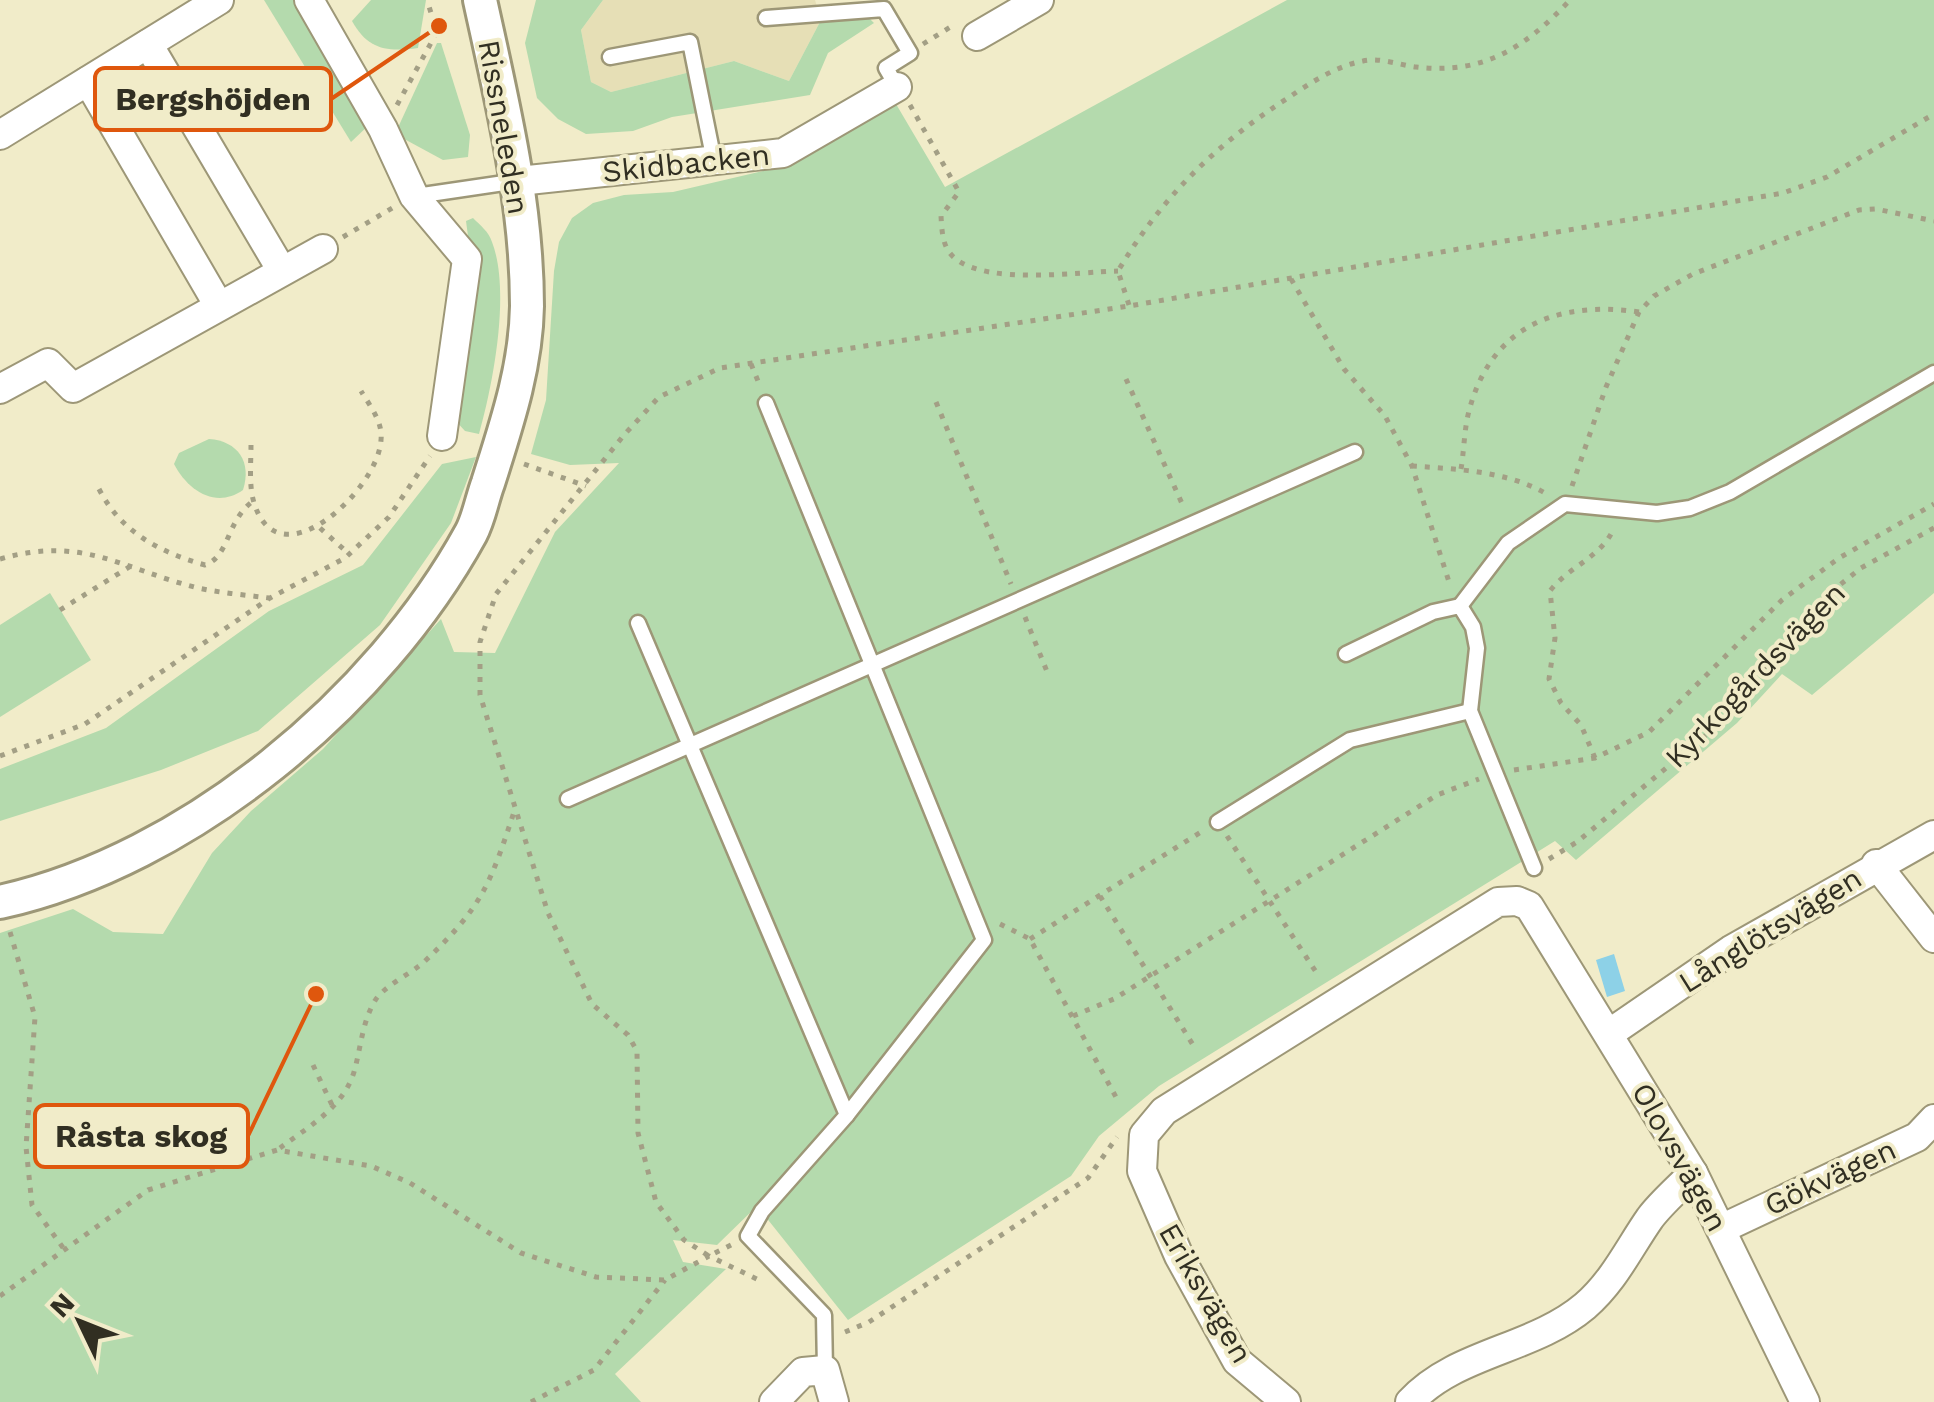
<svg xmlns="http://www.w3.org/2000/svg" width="1934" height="1402" viewBox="0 0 1934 1402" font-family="'Work Sans',sans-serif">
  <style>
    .built { fill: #e6dfb6 }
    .green { fill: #b4daad }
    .water { fill: #8dd1e7 }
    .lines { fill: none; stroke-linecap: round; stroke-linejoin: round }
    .service-casing { stroke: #9d9777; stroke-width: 19 }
    .minor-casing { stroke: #9d9777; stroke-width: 32 }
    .tertiary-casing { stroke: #9d9777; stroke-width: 38 }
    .path { stroke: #a39f85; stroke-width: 5; stroke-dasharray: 5 8; stroke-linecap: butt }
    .service { stroke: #fff; stroke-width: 14 }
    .minor { stroke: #fff; stroke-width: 28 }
    .tertiary { stroke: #fff; stroke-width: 32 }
    .labels { text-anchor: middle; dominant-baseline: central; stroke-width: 8; stroke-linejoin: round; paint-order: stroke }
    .street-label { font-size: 30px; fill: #312f22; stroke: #f1ecc9 }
    .leader { fill: none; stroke: #df570d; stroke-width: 4 }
    .callout-dot { fill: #df570d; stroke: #f1ecc9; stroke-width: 4 }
    .callout { fill: #f1ecc9; stroke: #df570d; stroke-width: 4 }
    .callout-label { font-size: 32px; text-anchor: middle; font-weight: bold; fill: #312f22 }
  </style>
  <rect width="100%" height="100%" fill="#f1ecc9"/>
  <polygon class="built" points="603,0 815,0 821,20 789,81 734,61 611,92 591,82 581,30"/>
  <g class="green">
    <polygon points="264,0 304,0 371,123 351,142"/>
    <path d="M371,0H426L418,48C387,52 368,50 352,21Z"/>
    <polygon points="536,0 603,0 581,30 591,82 611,92 734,61 789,81 821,20 867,16 874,23 828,53 810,95 672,117 633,131 586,134 558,119 537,98 525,43"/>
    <polygon points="1287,0 1934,0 1934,593 1812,695 1782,674 1737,723 1576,860 1555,841 1159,1086 1099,1136 1071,1176 848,1320 757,1206 717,1245 673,1240 683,1262 726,1269 615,1374 641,1402 0,1402 0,933 73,909 113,932 163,934 212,853 251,811 323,749 441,619 454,652 495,653 555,532 619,463 570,465 531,454 546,400 554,271 559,242 572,218 593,203 624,195 673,192 788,165 896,104 945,187"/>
    <polygon points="437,43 441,43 470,135 468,157 443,160 395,134"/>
    <path d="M473,218C480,225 489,232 492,242C511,291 493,385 479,434L465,431L454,419L472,266L466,221Z"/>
    <path d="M209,439C238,441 252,462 243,490C216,509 188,491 174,464L179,453Z"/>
    <polygon points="476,457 451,523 380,625 258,731 161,770 0,821 0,769 106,728 269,611 363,565 442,464"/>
    <polygon points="50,593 91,660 0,717 0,625"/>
  </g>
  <polygon class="water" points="1614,954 1625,991 1607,997 1596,960"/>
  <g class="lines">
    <defs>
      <g id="service">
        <polyline points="766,18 884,9 910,53 886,68 897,87"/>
        <polyline points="610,57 690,42 714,161"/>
        <polyline points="416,196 518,181"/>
        <polyline points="766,403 984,940 847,1115 762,1211 748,1236 824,1315 825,1370"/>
        <polyline points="1460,606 1508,543 1565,504 1657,513 1690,508 1730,492 1934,373"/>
        <polyline points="638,623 847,1115"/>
        <polyline points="1346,654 1433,612 1460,606 1473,627 1477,648 1470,711 1534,868"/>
        <polyline points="568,799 1355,452"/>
        <polyline points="1218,822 1350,740 1470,711"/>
      </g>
      <g id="minor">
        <polyline points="309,0 383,129 414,196 467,259 442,436"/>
        <polyline points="977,36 1039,0"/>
        <polyline points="148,44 282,271"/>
        <polyline points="88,81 219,306"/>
        <polyline points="0,135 219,0"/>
        <polyline points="519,181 783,153 897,87"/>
        <polyline points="0,389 48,363 73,388 323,249"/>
        <polyline points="1876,864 1934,938"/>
        <polyline points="1610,1033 1731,950 1934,835"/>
        <polyline points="1721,1229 1917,1137 1934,1119"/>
        <polyline points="774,1402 803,1372 825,1370 834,1402"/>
        <polyline points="1286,1402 1237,1361 1179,1256 1142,1171 1144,1135 1164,1111 1498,902 1517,901 1529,906 1693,1173 1805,1402"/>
        <path d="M1410,1402C1456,1352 1533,1350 1585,1306C1614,1281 1629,1248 1650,1218C1662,1202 1679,1188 1693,1173"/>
      </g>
      <path id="tertiary" d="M0,902C189,860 379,701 471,533C479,518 482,499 488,483C506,426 526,368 527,306C527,202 502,101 480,0"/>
    </defs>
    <use href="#service" class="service-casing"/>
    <use href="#minor" class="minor-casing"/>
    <use href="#tertiary" class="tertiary-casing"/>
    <g class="path">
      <polyline points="923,44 952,26"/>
      <polyline points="397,105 437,32 427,0"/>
      <path d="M910,105L959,192L941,216C942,231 942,249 956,259C989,285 1077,272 1118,271"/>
      <polyline points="343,237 394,207"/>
      <polyline points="1291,279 1344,369 1385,416 1412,466 1450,585"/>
      <path d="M1129,305L1118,271C1162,197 1215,145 1288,98C1310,83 1336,66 1363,61C1379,57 1400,65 1416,67C1484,75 1526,47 1570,0"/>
      <polyline points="751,364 760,386"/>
      <polyline points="1126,379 1184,508"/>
      <polyline points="936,402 1011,584"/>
      <path d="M251,445C251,462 249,483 253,499C275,586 378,491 381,440C383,422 370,406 361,391"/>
      <polyline points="524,464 586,486"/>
      <path d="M1412,466C1456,469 1506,471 1545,493"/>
      <path d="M1461,469C1464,451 1464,433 1468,415C1489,327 1556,300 1639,312"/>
      <polyline points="1572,486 1606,387 1639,312 1654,296 1693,274 1859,210 1876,209 1934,221"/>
      <path d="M99,489C121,532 159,552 205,565C230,556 226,521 253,501"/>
      <polyline points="320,528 349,554"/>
      <path d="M0,559C83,535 122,569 198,588C221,593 246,595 269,598"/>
      <polyline points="60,610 134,564"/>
      <polyline points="1025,617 1048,674"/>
      <polyline points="0,756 85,724 270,598 345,558 389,517 430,456"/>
      <path d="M1595,758L1581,725L1561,703L1549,679L1555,638L1550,591C1569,566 1601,558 1614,528"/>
      <polyline points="1514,770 1595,758 1649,732 1782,600 1839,558 1934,504"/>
      <polyline points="1227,836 1316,972"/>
      <polyline points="1549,859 1577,842 1706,735 1826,596 1861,568 1934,528"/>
      <polyline points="1100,896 1195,1048"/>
      <polyline points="1000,924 1030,939 1117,1099"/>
      <polyline points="10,932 35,1017 26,1147 32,1205 64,1249"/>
      <polyline points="1030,939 1201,832"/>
      <polyline points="1073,1016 1114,999 1437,795 1479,779"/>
      <polyline points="313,1065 333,1107"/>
      <path d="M280,1148C308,1127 343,1108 354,1072C361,1048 362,1021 376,999C387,984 411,974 425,961C482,907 490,885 514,812"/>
      <polyline points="731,1245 709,1256 684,1240 656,1202 638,1133 637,1051 628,1035 592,1004 548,913 480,695 480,642 496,594 624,435 659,397 720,368 1129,306 1783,193 1827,177 1934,114"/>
      <polyline points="0,1296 148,1190 277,1150 371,1166 410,1183 521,1253 596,1277 665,1280 709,1256 761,1281"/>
      <polyline points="845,1332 869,1322 1088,1178 1117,1137"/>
      <polyline points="531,1402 594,1370 665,1280"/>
    </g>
    <use href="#service" class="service"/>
    <use href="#minor" class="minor"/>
    <use href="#tertiary" class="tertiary"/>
  </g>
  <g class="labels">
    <g class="street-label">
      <text transform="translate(504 127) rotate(80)">Rissneleden</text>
      <text transform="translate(686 163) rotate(-6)">Skidbacken</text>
      <text transform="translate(1755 675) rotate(-46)">Kyrkogårdsvägen</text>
      <text transform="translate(1770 930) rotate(-32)">Långlötsvägen</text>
      <text transform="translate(1680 1157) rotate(61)">Olovsvägen</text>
      <text transform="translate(1830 1177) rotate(-25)">Gökvägen</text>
      <text transform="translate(1206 1293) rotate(60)">Eriksvägen</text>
    </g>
  </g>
  <path class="leader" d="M439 26L331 99M316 994L248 1136"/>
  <g class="callout-dot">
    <circle cx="439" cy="26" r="10"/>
    <circle cx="316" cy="994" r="10"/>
  </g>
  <g class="callout">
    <rect x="95" y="68" width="236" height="62" rx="10"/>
    <rect x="35" y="1105" width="213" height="62" rx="10"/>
  </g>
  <g class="callout-label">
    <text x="213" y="110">Bergshöjden</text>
    <text x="141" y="1147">Råsta skog</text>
  </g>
  <g transform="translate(80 1322) rotate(313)" stroke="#f1ecc9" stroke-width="8" paint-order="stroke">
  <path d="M0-8L18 38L0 25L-18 38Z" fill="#312f22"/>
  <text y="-15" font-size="28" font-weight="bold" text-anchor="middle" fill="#312f22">N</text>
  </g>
</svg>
